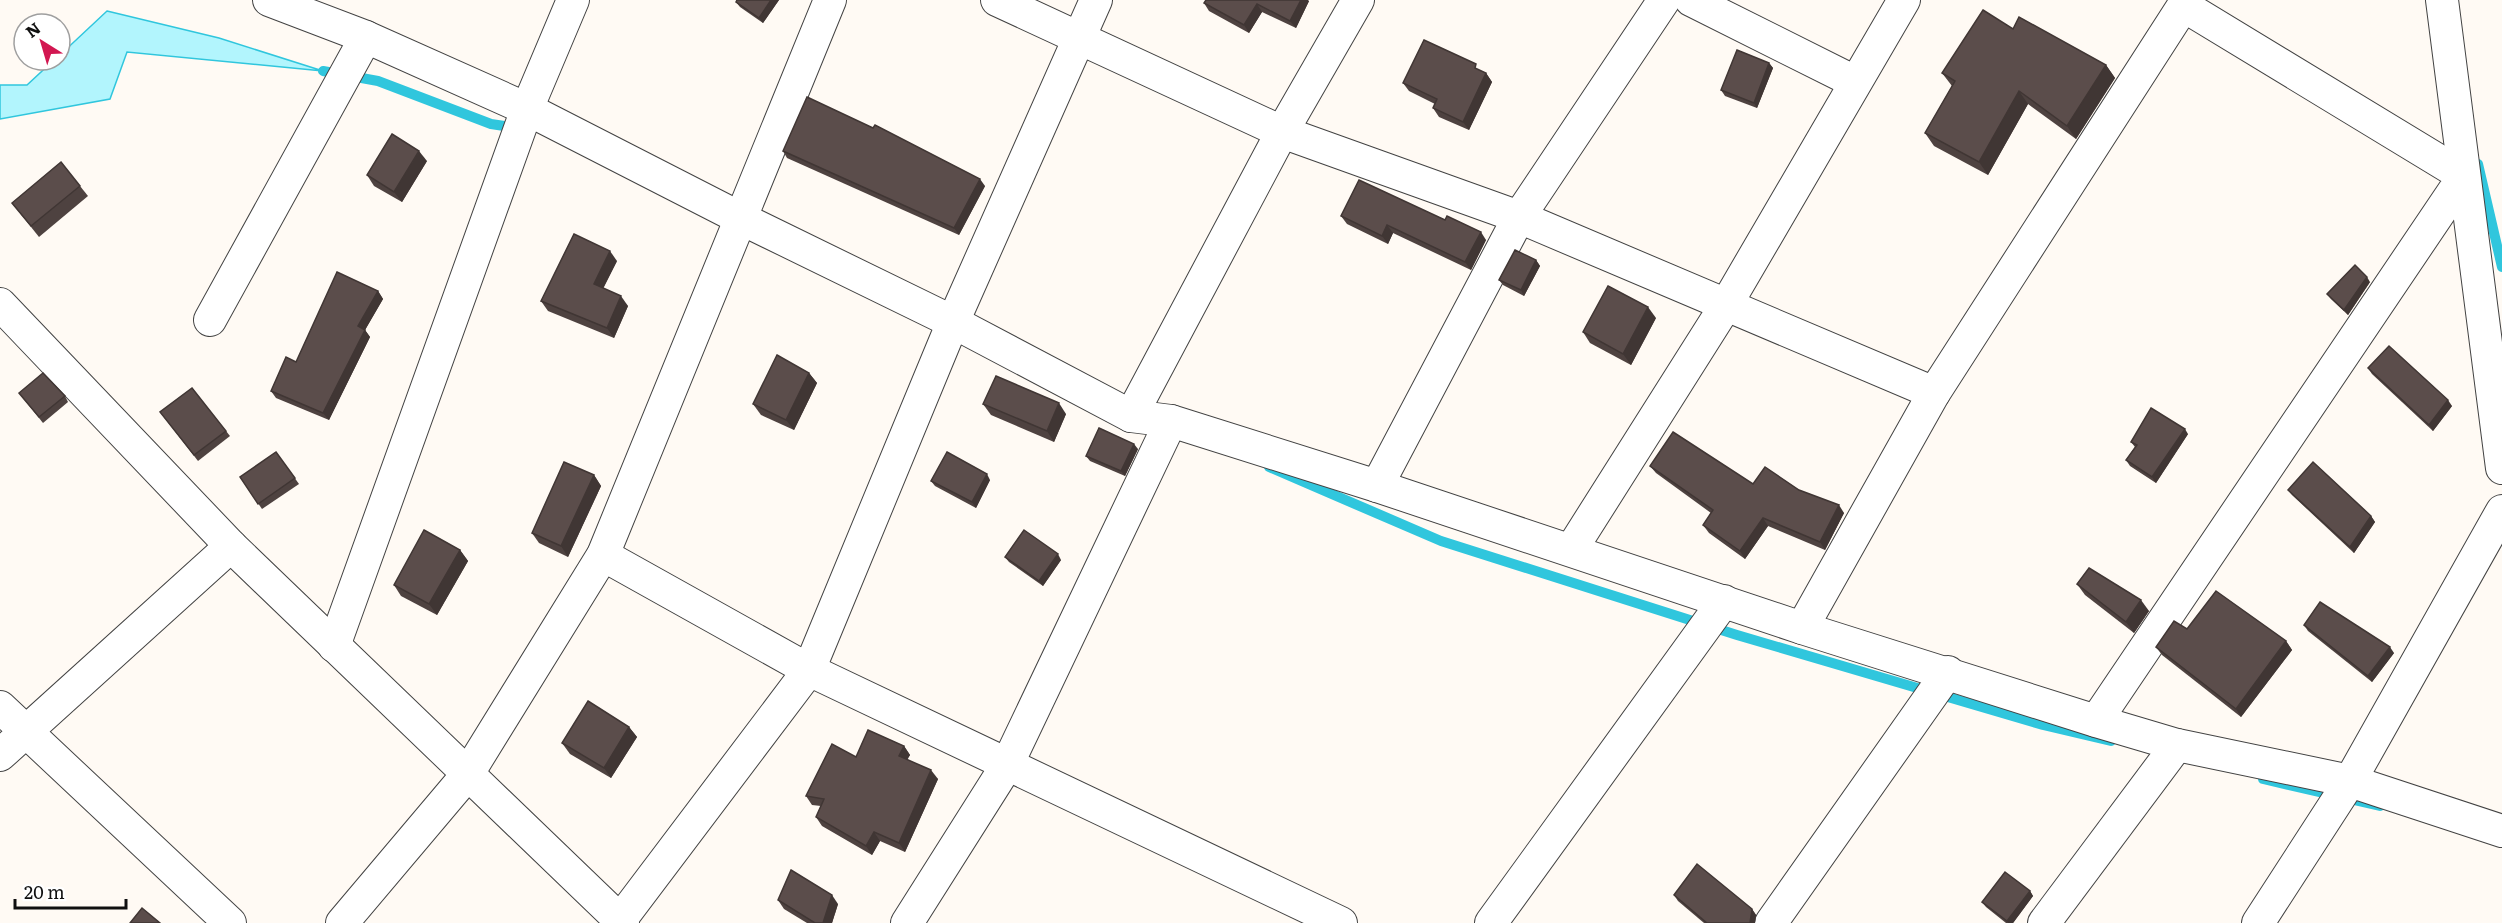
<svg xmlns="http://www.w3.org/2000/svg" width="2502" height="923" viewBox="0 0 2502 923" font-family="Literata,serif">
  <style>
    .water { fill: #b2f5fd; stroke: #30c6dd; stroke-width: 1.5 }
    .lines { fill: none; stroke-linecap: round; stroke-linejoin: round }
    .stream { stroke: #30c6dd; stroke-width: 10 }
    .street-casing { stroke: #434343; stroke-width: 34 }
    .street { stroke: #fff; stroke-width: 32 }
    .wall { fill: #4e4240 }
    .shaded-wall { fill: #403634 }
    .building { fill: #5b4d4b; stroke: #403634; stroke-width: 1.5 }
  </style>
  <rect width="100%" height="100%" fill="#fffaf4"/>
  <polygon class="water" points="107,11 219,38 323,71 127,52 110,99 0,119 0,85 27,85 54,60 60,60 60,55"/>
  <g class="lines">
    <g class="stream">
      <polyline points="323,71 378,81 491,124 517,128"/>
      <polyline points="2478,164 2502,267"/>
      <polyline points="1269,467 1441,541 1737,635 2043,725 2111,741"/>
      <polyline points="2263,779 2380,806"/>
    </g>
    <defs>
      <g id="street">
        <polyline points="269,0 366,37 527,109 740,218 953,322 1131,416 1171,421 1377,486 1802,628 2096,721 2177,745 2350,781 2502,831"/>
        <polyline points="997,0 1282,132 1519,217 1934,393"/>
        <polyline points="1691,0 1855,82"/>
        <polyline points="2442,0 2502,468"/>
        <polyline points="0,304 231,546 623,923"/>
        <polyline points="210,320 366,37"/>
        <polyline points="1131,416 1282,132 1358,0"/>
        <polyline points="1377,486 1519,217 1664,0"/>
        <polyline points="1571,550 1726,305 1904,0"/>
        <polyline points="603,555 809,670 1341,923"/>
        <polyline points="1802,628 1934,393 2187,0"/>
        <polyline points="334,646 527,109 573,0"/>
        <polyline points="0,707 230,923"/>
        <polyline points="2096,721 2464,176 2184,6"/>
        <polyline points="0,755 231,546"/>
        <polyline points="342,923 467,775 603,555 830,0"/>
        <polyline points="618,923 809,670 953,322 1096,0"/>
        <polyline points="907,923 1007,765 1171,421"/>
        <polyline points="1491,923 1724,601"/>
        <polyline points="1771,923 1948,672"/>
        <polyline points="2044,923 2177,745"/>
        <polyline points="2258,923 2350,781 2502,511"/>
      </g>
    </defs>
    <use href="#street" class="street-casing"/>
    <use href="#street" class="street"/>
  </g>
  <g class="wall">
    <polygon points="779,0 763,23 740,7 736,2"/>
    <polygon points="1309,1 1296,28 1262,12 1249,33 1209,11 1204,3"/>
    <polygon points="2013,29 2106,65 2115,78 2076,139 2028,104 1988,175 1934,146 1925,133 1952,86 1942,73"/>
    <polygon points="1769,63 1773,68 1757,108 1725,96 1721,90"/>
    <polygon points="1486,73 1492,82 1469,130 1439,117 1433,108 1435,104 1409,91 1403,83"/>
    <polygon points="783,151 985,186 959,235 787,158"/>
    <polygon points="427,161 402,202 374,186 367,175"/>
    <polygon points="80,186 88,196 39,237 12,203"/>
    <polygon points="1341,216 1445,220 1486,240 1471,270 1393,233 1388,244 1347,224"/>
    <polygon points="1536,260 1540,266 1524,296 1503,285 1499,280"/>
    <polygon points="617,261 603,289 628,306 614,338 548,311 541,301"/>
    <polygon points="2370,282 2348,315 2331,299 2327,294"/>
    <polygon points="378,291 383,299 365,330 370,337 329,420 276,398 271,391 296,362"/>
    <polygon points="1656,318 1631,365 1590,343 1583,332"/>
    <polygon points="2368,368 2452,406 2433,431 2372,374"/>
    <polygon points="809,373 817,383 794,430 761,415 753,404"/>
    <polygon points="19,393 65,396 68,402 43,423"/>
    <polygon points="983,404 1066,414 1054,442 991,415"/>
    <polygon points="164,417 226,431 230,436 198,461"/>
    <polygon points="2188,434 2156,483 2130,466 2126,460 2135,447 2131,442"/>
    <polygon points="1138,449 1125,476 1090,461 1086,456"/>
    <polygon points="276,452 299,484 262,509 240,477"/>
    <polygon points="1650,466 1753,484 1799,490 1844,513 1825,550 1768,526 1745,559 1709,533 1703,525 1711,513 1656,473"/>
    <polygon points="594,475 601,486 568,557 539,543 532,533"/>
    <polygon points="990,480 976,508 935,486 931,481"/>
    <polygon points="2288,490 2371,516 2375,522 2354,553 2292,495"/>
    <polygon points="460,550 468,561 437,615 401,596 394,585"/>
    <polygon points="1005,557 1061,560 1043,586 1009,562"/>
    <polygon points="2077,584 2149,611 2134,633 2085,595"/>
    <polygon points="2304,625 2394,653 2372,682 2308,631"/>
    <polygon points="2187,629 2286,641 2292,650 2241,717 2162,655 2156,647"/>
    <polygon points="629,727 637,737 611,778 570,754 562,743"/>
    <polygon points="904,746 910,755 907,759 938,779 905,852 880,841 872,855 822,826 816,817 821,806 812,805 806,796 856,757"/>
    <polygon points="2030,891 2033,896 2013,923 2006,923 1986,907 1982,902"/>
    <polygon points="1674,895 1752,909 1756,915 1755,923 1704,923 1678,901"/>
    <polygon points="778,900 838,904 832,923 807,923 784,909"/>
  </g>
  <g class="shaded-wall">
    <polygon points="771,0 779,0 763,23 759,18"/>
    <polygon points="1301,0 1308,0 1309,1 1296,28 1290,21"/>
    <polygon points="1257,4 1262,12 1249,33 1244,25"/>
    <polygon points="1769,63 1773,68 1757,108 1754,103"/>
    <polygon points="2106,65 2115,78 2076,139 2067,126"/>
    <polygon points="1486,73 1492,82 1469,130 1463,122"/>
    <polygon points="2019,91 2028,104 1988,175 1979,162"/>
    <polygon points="419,151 427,161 402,202 394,192"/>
    <polygon points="980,179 985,186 959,235 954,228"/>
    <polygon points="1387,225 1393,233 1388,244 1382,236"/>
    <polygon points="1481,232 1486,240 1471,270 1465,262"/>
    <polygon points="610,251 617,261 600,294 594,284"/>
    <polygon points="1536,260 1540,266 1524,296 1521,290"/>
    <polygon points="2367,277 2370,282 2348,315 2344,310"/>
    <polygon points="378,291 383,299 365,330 370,337 329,420 323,413 358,326"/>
    <polygon points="621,296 628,306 614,338 607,328"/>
    <polygon points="1648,307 1656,318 1631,365 1623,354"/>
    <polygon points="809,373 817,383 794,430 786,420"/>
    <polygon points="2448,400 2452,406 2433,431 2429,425"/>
    <polygon points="1059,403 1066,414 1054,442 1047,431"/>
    <polygon points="2185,429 2188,434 2156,483 2152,477"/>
    <polygon points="1134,444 1138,449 1125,476 1121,471"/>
    <polygon points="987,474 990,480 976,508 972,502"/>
    <polygon points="594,475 601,486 568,557 561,546"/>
    <polygon points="1839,505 1844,513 1825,550 1820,542"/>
    <polygon points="2371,516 2375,522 2354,553 2350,547"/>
    <polygon points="1763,518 1768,526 1745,559 1740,551"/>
    <polygon points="460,550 468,561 437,615 429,604"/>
    <polygon points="1058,554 1061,560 1043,586 1039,581"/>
    <polygon points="2141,600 2149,611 2134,633 2126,622"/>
    <polygon points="2286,641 2292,650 2241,717 2236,709"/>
    <polygon points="2390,647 2394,653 2372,682 2368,676"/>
    <polygon points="629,727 637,737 611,778 604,768"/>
    <polygon points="904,746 910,755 905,764 899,756"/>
    <polygon points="931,770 938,779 905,852 899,843"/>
    <polygon points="874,832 880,841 872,855 866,846"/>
    <polygon points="2030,891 2033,896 2013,923 2008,923 2007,921"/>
    <polygon points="832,895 838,904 832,923 823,923"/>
    <polygon points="1752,909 1756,915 1755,923 1750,923"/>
  </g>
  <g class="building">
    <polygon points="737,0 771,0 759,18 736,2"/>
    <polygon points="1206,0 1301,0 1290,21 1257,4 1244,25 1204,3"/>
    <polygon points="1983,10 2013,29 2019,17 2106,65 2067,126 2019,91 1979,162 1925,133 1955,81 1942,73"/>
    <polygon points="1424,40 1476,64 1475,68 1486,73 1463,122 1433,108 1437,99 1403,83"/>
    <polygon points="1737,50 1769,63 1754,103 1721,90"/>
    <polygon points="807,97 873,128 875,125 980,179 954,228 783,151"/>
    <polygon points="392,134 419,151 394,192 367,175"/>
    <polygon points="61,162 80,186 31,226 12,203"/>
    <polygon points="1359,180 1445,220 1447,216 1481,232 1465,262 1387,225 1382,236 1341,216"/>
    <polygon points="574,234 610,251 594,284 621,296 607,328 541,301"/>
    <polygon points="1515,250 1536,260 1521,290 1499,280"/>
    <polygon points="2355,265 2367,277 2344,310 2327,294"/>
    <polygon points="337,272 378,291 358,326 365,330 323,413 271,391 286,357 296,362"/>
    <polygon points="1608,286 1648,307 1623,354 1583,332"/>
    <polygon points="2389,346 2448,400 2429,425 2368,368"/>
    <polygon points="777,355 809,373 786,420 753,404"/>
    <polygon points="43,373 65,396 39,417 19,393"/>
    <polygon points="996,376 1059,403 1047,431 983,404"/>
    <polygon points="192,388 226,431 194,455 160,412"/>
    <polygon points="2151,408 2185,429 2152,477 2126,460 2137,445 2131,442"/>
    <polygon points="1099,428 1134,444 1121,471 1086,456"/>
    <polygon points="1673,432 1753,484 1765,467 1799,490 1839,505 1820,542 1763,518 1740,551 1703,525 1713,510 1650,466"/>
    <polygon points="276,452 295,478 258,504 240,477"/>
    <polygon points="947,452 987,474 972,502 931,481"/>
    <polygon points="564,462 594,475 561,546 532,533"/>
    <polygon points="2313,462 2371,516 2350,547 2288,490"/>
    <polygon points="424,530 460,550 429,604 394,585"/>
    <polygon points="1024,530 1058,554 1039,581 1005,557"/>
    <polygon points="2089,568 2141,600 2126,622 2077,584"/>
    <polygon points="2216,591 2286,641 2236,709 2156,647 2174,621 2187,629"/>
    <polygon points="2320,602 2390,647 2368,676 2304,625"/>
    <polygon points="588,701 629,727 604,768 562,743"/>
    <polygon points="868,730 904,746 899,756 931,770 899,843 874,832 866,846 816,817 824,799 806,796 832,744 856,757"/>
    <polygon points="1697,864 1752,909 1750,923 1707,923 1674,895"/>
    <polygon points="791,870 832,895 823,923 815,923 778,900"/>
    <polygon points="2005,872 2030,891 2007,921 1982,902"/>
    <polygon points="142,908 160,923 130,923"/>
  </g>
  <g transform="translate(42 42) rotate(323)"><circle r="28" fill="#ffffff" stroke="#9f9f9f" stroke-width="1.5"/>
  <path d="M0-4.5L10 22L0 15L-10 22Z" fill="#d21751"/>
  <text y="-9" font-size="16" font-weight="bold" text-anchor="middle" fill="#101010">N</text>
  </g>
  <path d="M15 899v9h111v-9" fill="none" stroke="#101010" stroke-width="3"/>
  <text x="24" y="899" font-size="18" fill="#101010" stroke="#ffffff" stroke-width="4.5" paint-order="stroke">20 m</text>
</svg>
